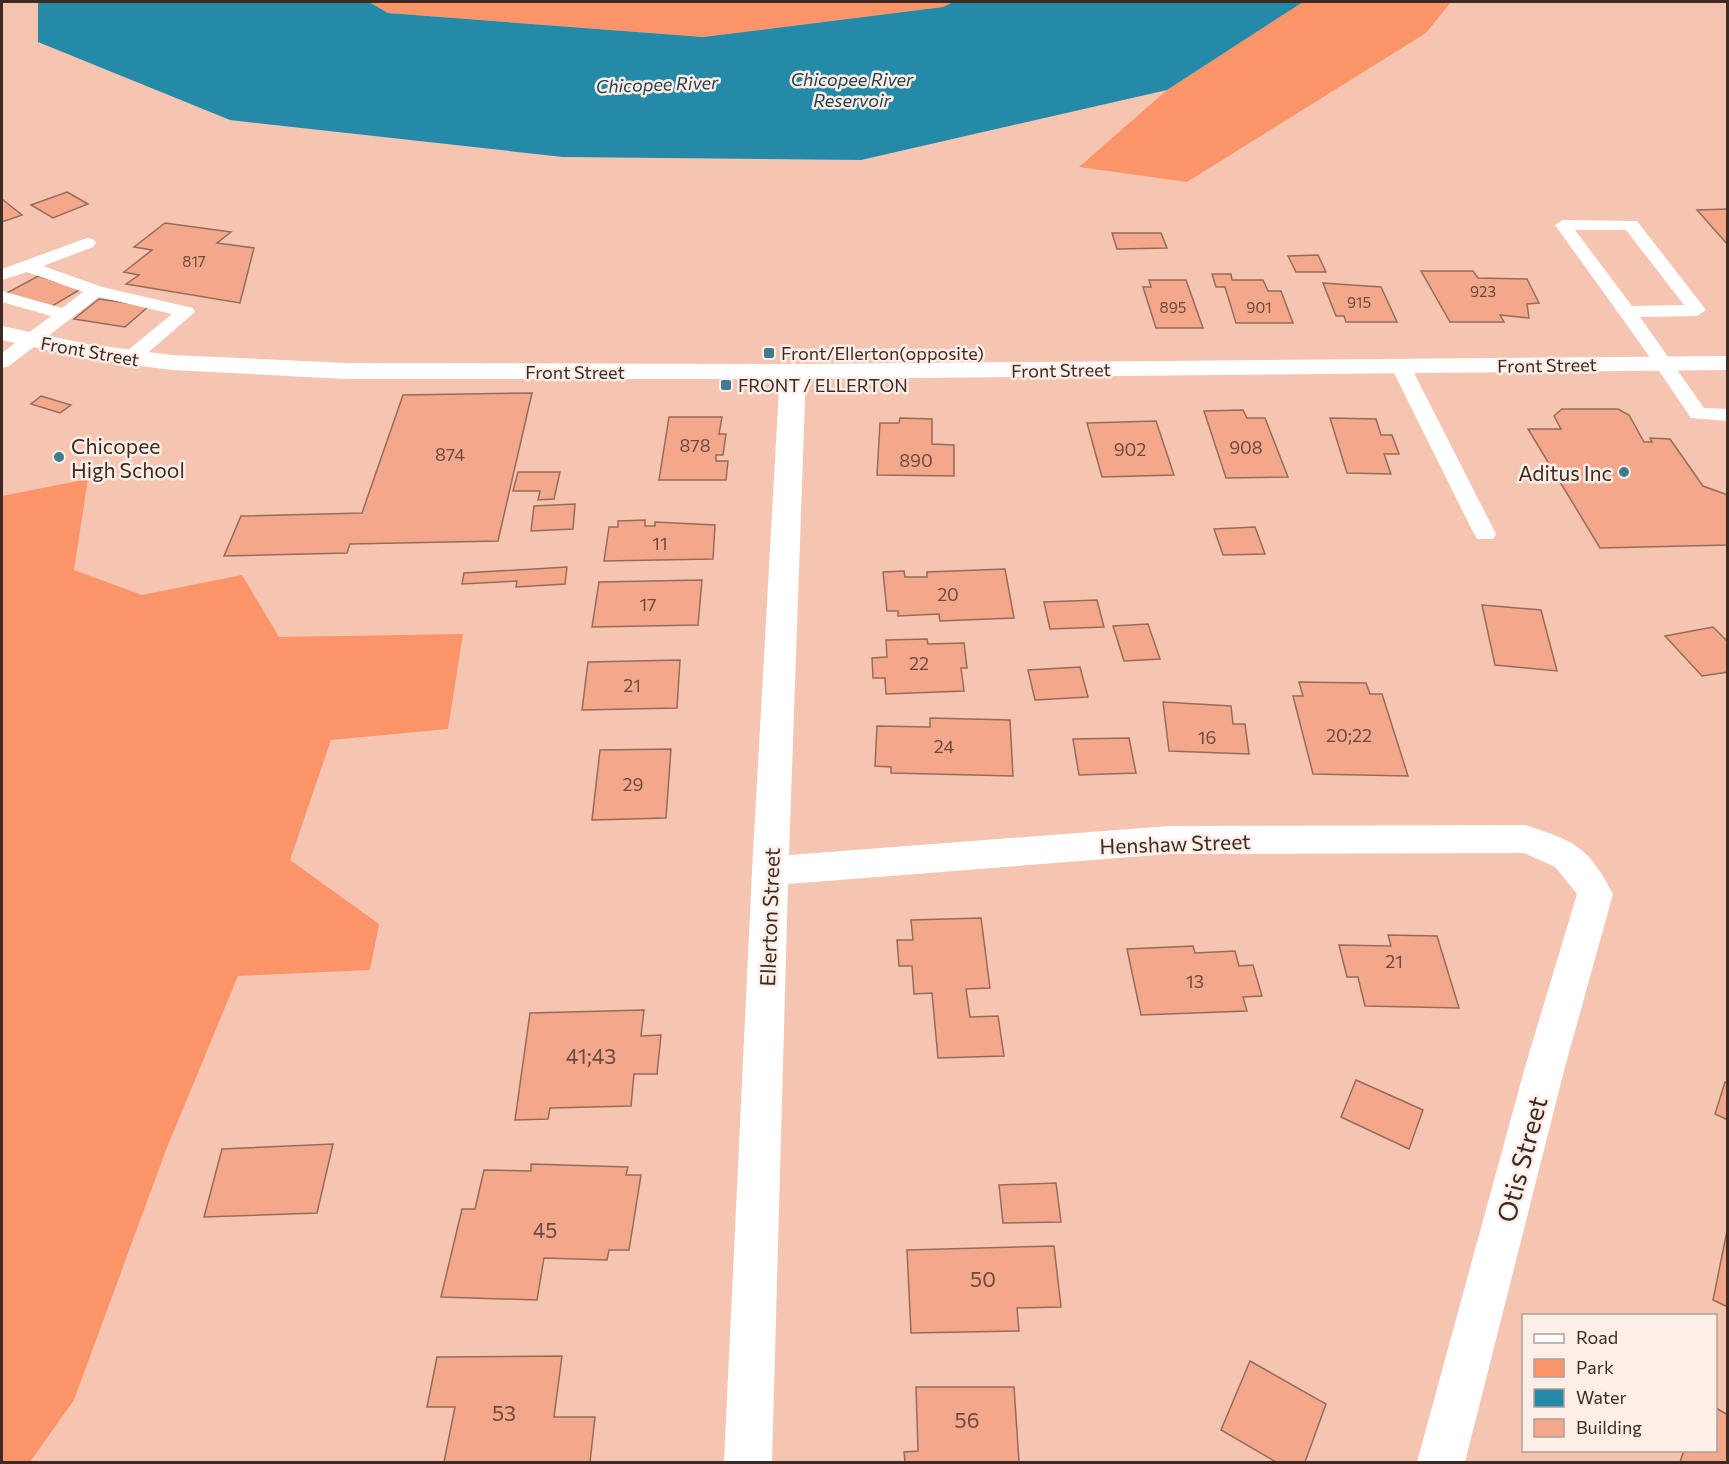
<svg xmlns="http://www.w3.org/2000/svg" width="1729" height="1464" viewBox="0 0 1729 1464" font-family="Commissioner,sans-serif">
  <style>
    .green { fill: #fc946a }
    .water { fill: #248aa7 }
    .building { fill: #f4a88b; stroke: #976b5a; stroke-width: 1.5 }
    .lines { fill: none; stroke-linecap: round; stroke-linejoin: round }
    .lane { fill: #fff; fill-rule: evenodd }
    .street { fill: #fff; fill-rule: evenodd }
    .secondary { fill: #fff; fill-rule: evenodd }
    .poi-dot { fill: #3d7c91; stroke: #feeee8; stroke-width: 2 }
    .labels { text-anchor: middle; dominant-baseline: central; stroke-width: 5; stroke-linejoin: round; paint-order: stroke }
    .far-number-label { font-size: 15px; fill: #6b4a3d }
    .far-water-label { font-size: 18px; font-style: italic; fill: #25424c; stroke: #feeee8 }
    .far-street-label { font-size: 18px; fill: #3d2a23; stroke: #feeee8 }
    .far-poi-label { font-size: 18px; fill: #3d2a23; stroke: #feeee8; text-anchor: start }
    .number-label { font-size: 18px; fill: #6b4a3d }
    .poi-label { font-size: 21px; fill: #3d2a23; stroke: #feeee8; text-anchor: start }
    .street-label { font-size: 21px; fill: #3d2a23; stroke: #feeee8 }
    .near-number-label { font-size: 21px; fill: #6b4a3d }
    .near-street-label { font-size: 26px; fill: #3d2a23; stroke: #feeee8 }
  </style>
  <rect width="100%" height="100%" fill="#f6c5b2"/>
  <g class="green">
    <polygon points="369,2 953,2 943,7 703,37 388,13"/>
    <polygon points="1303,2 1451,2 1426,33 1187,182 1079,167 1167,90"/>
    <polygon points="88,479 74,570 142,595 242,575 279,637 463,634 448,729 331,740 290,860 379,924 370,970 238,976 166,1150 74,1400 30,1462 2,1462 2,496"/>
  </g>
  <polygon class="water" points="38,2 369,2 388,13 703,37 943,7 953,2 1303,2 1167,90 861,160 563,157 230,120 38,42"/>
  <g class="building">
    <polygon points="67,192 88,204 53,218 31,205"/>
    <polygon points="2,199 22,215 2,222"/>
    <polygon points="1728,209 1728,245 1697,210"/>
    <polygon points="165,223 231,232 217,243 254,248 240,303 126,284 139,275 124,272 152,250 134,247"/>
    <polygon points="1112,233 1161,233 1167,248 1117,249"/>
    <polygon points="1318,255 1326,272 1296,272 1288,256"/>
    <polygon points="1421,271 1473,271 1478,278 1527,279 1539,303 1527,304 1529,318 1500,315 1504,322 1450,322"/>
    <polygon points="1212,274 1231,274 1232,280 1263,280 1268,291 1281,291 1293,323 1236,323 1225,287 1216,287"/>
    <polygon points="38,276 81,289 49,308 5,294"/>
    <polygon points="1149,280 1186,280 1203,328 1156,328 1143,287 1151,287"/>
    <polygon points="1323,283 1381,287 1397,322 1346,322 1344,316 1336,316"/>
    <polygon points="99,299 149,306 125,327 74,319"/>
    <polygon points="532,393 498,541 350,544 347,553 224,556 241,516 362,513 403,395"/>
    <polygon points="41,396 71,405 60,413 31,404"/>
    <polygon points="1562,409 1618,409 1629,415 1644,442 1652,442 1650,438 1670,439 1703,486 1728,495 1728,545 1600,548 1528,429 1561,429 1554,416"/>
    <polygon points="1243,410 1247,418 1265,418 1288,477 1226,478 1204,411"/>
    <polygon points="669,417 722,417 719,434 726,434 723,455 716,455 716,461 728,461 726,480 659,480"/>
    <polygon points="900,418 932,419 932,444 954,445 954,476 877,475 880,423 899,423"/>
    <polygon points="1330,418 1376,419 1381,435 1392,435 1399,454 1384,454 1391,474 1347,473"/>
    <polygon points="1156,421 1174,475 1102,477 1087,423"/>
    <polygon points="518,472 560,472 554,499 538,500 540,491 513,491"/>
    <polygon points="575,504 573,529 531,531 534,506"/>
    <polygon points="645,520 645,526 655,526 655,522 715,525 713,559 604,561 609,527 618,527 618,521"/>
    <polygon points="1255,527 1265,554 1223,555 1214,529"/>
    <polygon points="567,567 565,584 516,587 517,581 462,584 464,573"/>
    <polygon points="1005,569 1014,618 940,621 939,614 898,616 898,611 887,611 883,572 904,571 905,577 927,577 927,572"/>
    <polygon points="702,580 698,625 592,627 599,582"/>
    <polygon points="1097,600 1104,627 1050,629 1044,602"/>
    <polygon points="1482,605 1541,610 1557,671 1495,665"/>
    <polygon points="1148,624 1160,659 1124,661 1113,626"/>
    <polygon points="1713,627 1728,642 1728,672 1702,676 1665,636"/>
    <polygon points="927,639 928,644 964,643 967,668 961,668 964,691 886,694 885,678 873,678 872,658 887,657 886,640"/>
    <polygon points="680,660 677,708 582,710 588,662"/>
    <polygon points="1080,667 1088,697 1035,700 1028,670"/>
    <polygon points="1299,682 1366,683 1370,694 1382,694 1408,776 1313,774 1293,696 1303,696"/>
    <polygon points="1163,702 1231,706 1233,724 1245,724 1249,754 1169,751"/>
    <polygon points="930,718 1010,720 1013,776 891,773 891,767 875,766 877,726 930,727"/>
    <polygon points="1129,738 1136,773 1079,775 1073,739"/>
    <polygon points="671,749 666,818 592,820 600,750"/>
    <polygon points="981,918 990,988 966,989 970,1017 998,1016 1004,1056 938,1058 932,993 914,994 912,966 899,966 897,940 913,940 911,920"/>
    <polygon points="1388,935 1437,936 1459,1008 1365,1006 1358,977 1347,977 1339,945 1391,946"/>
    <polygon points="1193,946 1195,953 1235,951 1239,966 1253,965 1262,996 1243,997 1247,1011 1141,1015 1127,949"/>
    <polygon points="644,1010 641,1036 661,1035 657,1074 634,1074 631,1106 550,1108 548,1119 515,1120 530,1013"/>
    <polygon points="1356,1080 1423,1110 1409,1149 1341,1117"/>
    <polygon points="1725,1082 1728,1084 1728,1120 1715,1114"/>
    <polygon points="333,1144 317,1213 204,1217 222,1149"/>
    <polygon points="531,1164 628,1167 626,1175 641,1175 629,1250 609,1250 607,1260 544,1258 537,1300 441,1297 462,1209 475,1209 484,1170 531,1171"/>
    <polygon points="1056,1183 1061,1222 1003,1223 999,1185"/>
    <polygon points="1728,1226 1728,1307 1713,1300"/>
    <polygon points="1054,1246 1061,1307 1017,1308 1019,1331 911,1333 907,1250"/>
    <polygon points="562,1356 554,1417 595,1417 590,1462 444,1462 455,1407 427,1407 437,1357"/>
    <polygon points="1250,1361 1326,1404 1305,1462 1276,1462 1221,1430"/>
    <polygon points="916,1387 1014,1387 1019,1462 905,1462 904,1452 918,1451"/>
    <polygon points="1716,1408 1728,1415 1728,1462 1680,1462 1684,1450 1716,1450"/>
  </g>
  <g class="lines">
    <g class="lane">
      <path d="M1563,220L1637,221L1706,310L1697,316L1640,317L1704,408L1728,409V421L1691,418L1642,346L1555,225ZM1575,230H1626L1684,305L1632,306Z"/>
      <polygon points="87,238 93,239 96,243 93,247 43,266 102,287 193,308 195,312 136,363 122,363 119,359 122,355 172,314 99,297 9,366 2,368 2,353 51,316 2,302 2,291 62,308 83,292 27,272 2,280 2,269"/>
      <polygon points="1401,361 1411,367 1496,534 1493,539 1477,539 1474,534 1391,367"/>
    </g>
    <path class="street" d="M793,363L802,366L806,371L789,855L1169,826L1525,825C1575,841 1589,847 1613,894L1565,1067L1465,1462H1417L1525,1067L1577,894L1555,867L1524,853L1169,854L788,884L772,1462H724L752,871L780,371L784,366Z"/>
    <polygon class="secondary" points="2,326 87,344 172,355 346,363 800,364 1728,356 1728,370 800,379 346,379 172,370 87,359 2,340"/>
  </g>
  <g class="poi-dot">
    <rect x="763" y="347" width="12" height="12" rx="3"/>
    <rect x="720" y="379" width="12" height="12" rx="3"/>
    <circle cx="59" cy="457" r="6"/>
    <circle cx="1624" cy="472" r="6"/>
  </g>
  <g class="labels">
    <g class="far-number-label">
      <text x="194" y="261">817</text>
      <text x="1483" y="291">923</text>
      <text x="1359" y="302">915</text>
      <text x="1173" y="307">895</text>
      <text x="1259" y="307">901</text>
    </g>
    <g class="far-water-label">
      <text x="852" y="79">Chicopee River<tspan x="852" dy="21">Reservoir</tspan></text>
      <text transform="translate(657 84) rotate(-2)">Chicopee River</text>
    </g>
    <g class="far-street-label">
      <text transform="translate(90 351) rotate(10)">Front Street</text>
      <text transform="translate(1547 365) rotate(-1)">Front Street</text>
      <text transform="translate(1061 370) rotate(-1)">Front Street</text>
      <text x="575" y="372">Front Street</text>
    </g>
    <g class="far-poi-label">
      <text x="781" y="353">Front/Ellerton(opposite)</text>
      <text x="738" y="385">FRONT / ELLERTON</text>
    </g>
    <g class="number-label">
      <text x="695" y="445">878</text>
      <text x="1246" y="447">908</text>
      <text x="1130" y="449">902</text>
      <text x="450" y="454">874</text>
      <text x="916" y="460">890</text>
      <text x="660" y="543">11</text>
      <text x="948" y="594">20</text>
      <text x="648" y="604">17</text>
      <text x="919" y="663">22</text>
      <text x="632" y="685">21</text>
      <text x="1349" y="735">20;22</text>
      <text x="1207" y="737">16</text>
      <text x="944" y="746">24</text>
      <text x="633" y="784">29</text>
      <text x="1394" y="961">21</text>
      <text x="1195" y="981">13</text>
    </g>
    <g class="poi-label">
      <text x="71" y="445">Chicopee<tspan x="71" dy="24">High School</tspan></text>
      <text x="1612" y="472" text-anchor="end">Aditus Inc</text>
    </g>
    <g class="street-label">
      <text transform="translate(1175 843) rotate(-2)">Henshaw Street</text>
      <text transform="translate(769 917) rotate(-88)">Ellerton Street</text>
    </g>
    <g class="near-number-label">
      <text x="591" y="1055">41;43</text>
      <text x="545" y="1229">45</text>
      <text x="983" y="1278">50</text>
      <text x="504" y="1412">53</text>
      <text x="967" y="1419">56</text>
    </g>
    <g class="near-street-label">
      <text transform="translate(1521 1159) rotate(-75)">Otis Street</text>
    </g>
  </g>
  <rect width="1729" height="1464" fill="none" stroke="#3d2a23" stroke-width="6"/>
  <rect x="1522" y="1314" width="195" height="138" fill="#feeee8" stroke="#b1a099" stroke-width="1.5"/>
  <rect x="1534" y="1334" width="30" height="9" fill="#ffffff" stroke="#b1a099" stroke-width="1.5"/>
  <text x="1576" y="1344" font-size="18" fill="#3d2a23">Road</text>
  <rect x="1534" y="1359" width="30" height="18" fill="#fc946a" stroke="#b1a099" stroke-width="1.5"/>
  <text x="1576" y="1374" font-size="18" fill="#3d2a23">Park</text>
  <rect x="1534" y="1389" width="30" height="18" fill="#248aa7" stroke="#b1a099" stroke-width="1.5"/>
  <text x="1576" y="1404" font-size="18" fill="#3d2a23">Water</text>
  <rect x="1534" y="1419" width="30" height="18" fill="#f4a88b" stroke="#b1a099" stroke-width="1.5"/>
  <text x="1576" y="1434" font-size="18" fill="#3d2a23">Building</text>
</svg>
